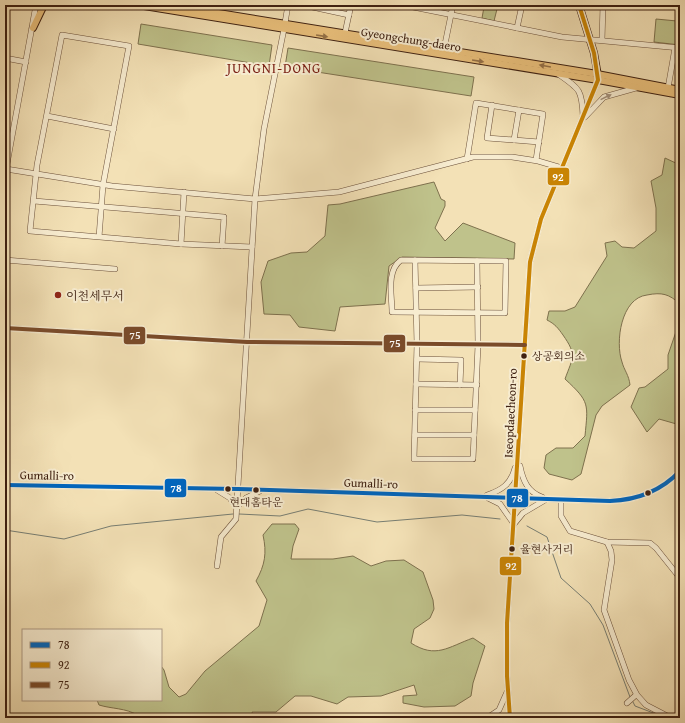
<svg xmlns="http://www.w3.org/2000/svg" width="685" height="723" viewBox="0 0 685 723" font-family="'Gentium Book Plus','Noto Serif KR',serif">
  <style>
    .green { fill: #bfc28b; stroke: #7e714e }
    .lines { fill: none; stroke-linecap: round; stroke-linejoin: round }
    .stream { stroke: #777e73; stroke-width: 1 }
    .minor-casing { stroke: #6b503a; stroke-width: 6 }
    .major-casing { stroke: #3e2011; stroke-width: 8 }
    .minor { stroke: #f7ecd0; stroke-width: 5 }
    .major { stroke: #eac07b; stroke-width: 6 }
    .bus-1-casing { stroke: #f7ecd0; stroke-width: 7 }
    .bus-2-casing { stroke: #f7ecd0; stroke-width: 7 }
    .bus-3-casing { stroke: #f7ecd0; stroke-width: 7 }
    .bus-1 { stroke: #0065bd; stroke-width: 4 }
    .bus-2 { stroke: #c98404; stroke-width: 4 }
    .bus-3 { stroke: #7a4b2a; stroke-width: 4 }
    .oneway { fill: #947046 }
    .oneway2 { fill: #a4907a }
    .poi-dot { fill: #8f2418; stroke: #f7ecd0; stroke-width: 1.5 }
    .bus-dot { fill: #3e2011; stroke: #f7ecd0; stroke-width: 1.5 }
    .labels { text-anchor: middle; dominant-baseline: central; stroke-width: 4; stroke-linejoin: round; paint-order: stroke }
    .bus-label { font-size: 11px; fill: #3e2011; stroke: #f7ecd0; text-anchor: start }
    .street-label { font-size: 12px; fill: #3e2011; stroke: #f7ecd0 }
    .poi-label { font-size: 12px; fill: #3e2011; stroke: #f7ecd0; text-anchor: start }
    .quarter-label { font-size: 14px; letter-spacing: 1px; fill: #7a1f14; stroke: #f7ecd0 }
    .line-badge { stroke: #f7ecd0; stroke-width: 1.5 }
    .badge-label { font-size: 11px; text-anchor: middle; font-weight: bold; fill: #fff }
  </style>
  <rect width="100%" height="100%" fill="#f3e1b6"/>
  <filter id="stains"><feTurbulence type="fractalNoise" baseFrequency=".005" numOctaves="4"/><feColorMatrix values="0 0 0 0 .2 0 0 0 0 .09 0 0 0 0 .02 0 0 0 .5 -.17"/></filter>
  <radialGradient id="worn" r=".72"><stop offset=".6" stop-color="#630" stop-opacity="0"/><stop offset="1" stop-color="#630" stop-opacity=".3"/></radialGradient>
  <g class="green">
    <polygon points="477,5 498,5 494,21 482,18 484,7"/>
    <polygon points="656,19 677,21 680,45 654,42"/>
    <polygon points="141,24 272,45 269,66 138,44"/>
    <polygon points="288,48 474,77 471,96 285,67"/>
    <path d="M665,158L680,165V304C669,294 662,292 647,295C621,298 615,342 622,362C624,370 629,375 630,385L602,406L596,415L581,474L572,480L549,474L544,468L546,455L556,448H573L585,436C588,404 590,402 565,379C573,357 577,355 563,335C558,328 555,324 547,320L549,311H565L575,307L607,256L605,243L615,241L622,247L634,248L656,231V208L651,181L662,175Z"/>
    <polygon points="434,182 441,199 445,201 445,206 435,228 445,241 463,223 515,243 514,259 402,257 389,266 385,304 340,307 335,331 299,327 290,315 264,314 261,282 268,261 291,253 307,252 325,236 328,205 340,204"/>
    <polygon points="680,320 680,403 676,408 680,417 680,425 659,419 647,432 631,407 639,388 645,387 668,369 668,355"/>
    <path d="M272,524H295L299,529L293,546L291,559H333L353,556L371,566L386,561L404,560L423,572L433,600L434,609L430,618L414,629L411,643C436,659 448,647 473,638L485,646L473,683L471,696L455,706L424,707L403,703V696L417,695L414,685L381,696L348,697L337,704L311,696H295L276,712H252L254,718H136L137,715C126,708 112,709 99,705L97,700H161V666L164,670L169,687L179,697L186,694L205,671L259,626L267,600L256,581C265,565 267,553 263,535Z"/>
  </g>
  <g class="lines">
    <g class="stream">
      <polyline points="239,514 280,516 308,509 377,522 462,515 500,519"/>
      <polyline points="527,526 547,537 561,578 590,604 603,625 630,697"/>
      <polyline points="5,530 64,539 111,526 233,514"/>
      <polyline points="632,700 635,706 664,717"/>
    </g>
    <defs>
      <g id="minor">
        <polyline points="303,5 349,15"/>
        <polyline points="403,5 562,37 680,48"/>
        <polyline points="285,23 288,5"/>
        <polyline points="517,28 522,5"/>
        <polyline points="345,33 351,5"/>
        <polyline points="602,40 603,5"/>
        <polyline points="444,49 453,5"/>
        <polyline points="5,58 26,62"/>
        <path d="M558,74C580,89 582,90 583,116"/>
        <polyline points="668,88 675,48"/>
        <polyline points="492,105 487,138 539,142"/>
        <polyline points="47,116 114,129"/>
        <polyline points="585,117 604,97 636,88"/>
        <polyline points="514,140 519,110"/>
        <polyline points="467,159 476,103 543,114 536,160"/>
        <polyline points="6,169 112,186 255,199 339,192 473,157 512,157 538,161 562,168"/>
        <polyline points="5,175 36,5"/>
        <polyline points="34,201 224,217 222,246"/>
        <polyline points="99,237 103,185 129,46 62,35 37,165 30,231 181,244 252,247"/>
        <polyline points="181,244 184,192"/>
        <polyline points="5,260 115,269"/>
        <path d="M401,260L506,261L505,313L392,312C392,295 386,271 401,260Z"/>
        <polyline points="415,260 417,344 414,459 473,459 478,345 477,261"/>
        <polyline points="416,288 478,287"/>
        <polyline points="5,328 247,342 525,345"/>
        <polyline points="417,359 461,360 460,385"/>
        <polyline points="416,384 477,385"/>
        <polyline points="415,410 475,410"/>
        <polyline points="415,435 474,435"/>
        <path d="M520,466C523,481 528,492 542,497"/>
        <path d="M5,485L238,489L610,501C637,500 661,491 680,471"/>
        <polyline points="217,490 230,498 236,507"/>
        <path d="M487,495C502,490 511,484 515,468"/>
        <polyline points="488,498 500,504 514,524 523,513 545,500"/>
        <polyline points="561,499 561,516 570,531 607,542 650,543 656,548 680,578"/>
        <polyline points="237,507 246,498 260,491"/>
        <polyline points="607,542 611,551 612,560 604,610 629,680 637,695 646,705 671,718"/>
        <polyline points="217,566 221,537 236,519 255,199 264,129 284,29"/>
        <polyline points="627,703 636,695"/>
        <polyline points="487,718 499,710 507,692"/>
        <polyline points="510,718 507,676 507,623 530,262 541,219 598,80"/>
      </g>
      <g id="major">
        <polyline points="138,5 598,80 680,95"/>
        <polyline points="169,5 597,74 680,90"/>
        <polyline points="579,5 594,53 598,76"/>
        <polyline points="33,28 44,5"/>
      </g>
    </defs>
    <use href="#minor" class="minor-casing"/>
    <use href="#major" class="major-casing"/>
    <use href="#minor" class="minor"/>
    <use href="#major" class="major"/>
    <defs>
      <path id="bus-1" d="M5,485L238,489L610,501C637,500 661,491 680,471"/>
      <polyline id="bus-2" points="510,718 507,676 507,623 530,262 541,219 598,80 594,53 579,5"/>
      <polyline id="bus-3" points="5,328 247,342 525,345"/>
    </defs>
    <use href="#bus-1" class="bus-1-casing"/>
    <use href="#bus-2" class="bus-2-casing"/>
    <use href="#bus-3" class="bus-3-casing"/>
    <use href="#bus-1" class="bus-1"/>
    <use href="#bus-2" class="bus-2"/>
    <use href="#bus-3" class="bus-3"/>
  </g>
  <defs><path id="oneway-solid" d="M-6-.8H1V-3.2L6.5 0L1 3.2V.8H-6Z"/></defs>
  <g class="oneway">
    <use href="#oneway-solid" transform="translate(322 36) rotate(9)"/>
    <use href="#oneway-solid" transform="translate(478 61) rotate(9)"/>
    <use href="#oneway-solid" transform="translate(545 66) rotate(-170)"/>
  </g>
  <use class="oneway2" href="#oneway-solid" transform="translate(606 97) rotate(-26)"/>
  <circle class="poi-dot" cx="58" cy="295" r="4"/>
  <g class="bus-dot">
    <circle cx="524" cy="356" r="3.5"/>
    <circle cx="228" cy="489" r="3.5"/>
    <circle cx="256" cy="490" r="3.5"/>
    <circle cx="648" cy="493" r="3.5"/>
    <circle cx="512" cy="549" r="3.5"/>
  </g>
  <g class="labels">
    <g class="bus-label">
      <text x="532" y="356">상공회의소</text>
      <text x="256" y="502" text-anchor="middle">현대홈타운</text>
      <text x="520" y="549">율현사거리</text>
    </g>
    <g class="street-label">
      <text transform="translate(411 39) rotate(9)">Gyeongchung-daero</text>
      <text transform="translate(510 413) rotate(-87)">Iseopdaecheon-ro</text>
      <text transform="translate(47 475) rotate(1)">Gumalli-ro</text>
      <text transform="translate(371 483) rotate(2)">Gumalli-ro</text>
    </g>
    <g class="poi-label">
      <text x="66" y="295">이천세무서</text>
    </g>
    <g class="quarter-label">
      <text x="274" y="68">JUNGNI-DONG</text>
    </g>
  </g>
  <g class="line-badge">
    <rect x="547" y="167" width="23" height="19" rx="4" fill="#c98404"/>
    <rect x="123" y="326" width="23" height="19" rx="4" fill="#7a4b2a"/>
    <rect x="383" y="334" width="23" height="19" rx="4" fill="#7a4b2a"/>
    <rect x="164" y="478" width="23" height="20" rx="4" fill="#0065bd"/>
    <rect x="506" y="488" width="23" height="20" rx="4" fill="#0065bd"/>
    <rect x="499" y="556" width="23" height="20" rx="4" fill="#c98404"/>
  </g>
  <g class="badge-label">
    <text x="558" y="181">92</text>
    <text x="135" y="339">75</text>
    <text x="395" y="347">75</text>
    <text x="176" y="492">78</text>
    <text x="517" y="502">78</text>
    <text x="511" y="570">92</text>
  </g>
  <rect width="685" height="723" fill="none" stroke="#f3e1b6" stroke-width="20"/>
  <rect x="6" y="6" width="673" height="711" fill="none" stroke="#3e2011" stroke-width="2"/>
  <rect x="10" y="10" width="665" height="703" fill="none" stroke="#3e2011"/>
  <rect x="22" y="629" width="140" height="72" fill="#f7ecd0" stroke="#ad9a84"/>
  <rect x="30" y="642" width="20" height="6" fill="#0065bd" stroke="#ad9a84"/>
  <text x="58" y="649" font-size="12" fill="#3e2011">78</text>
  <rect x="30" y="662" width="20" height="6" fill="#c98404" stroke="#ad9a84"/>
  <text x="58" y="669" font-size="12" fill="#3e2011">92</text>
  <rect x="30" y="682" width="20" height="6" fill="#7a4b2a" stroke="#ad9a84"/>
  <text x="58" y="689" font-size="12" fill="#3e2011">75</text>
  <rect width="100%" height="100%" filter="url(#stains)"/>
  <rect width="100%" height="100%" fill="url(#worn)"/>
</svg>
